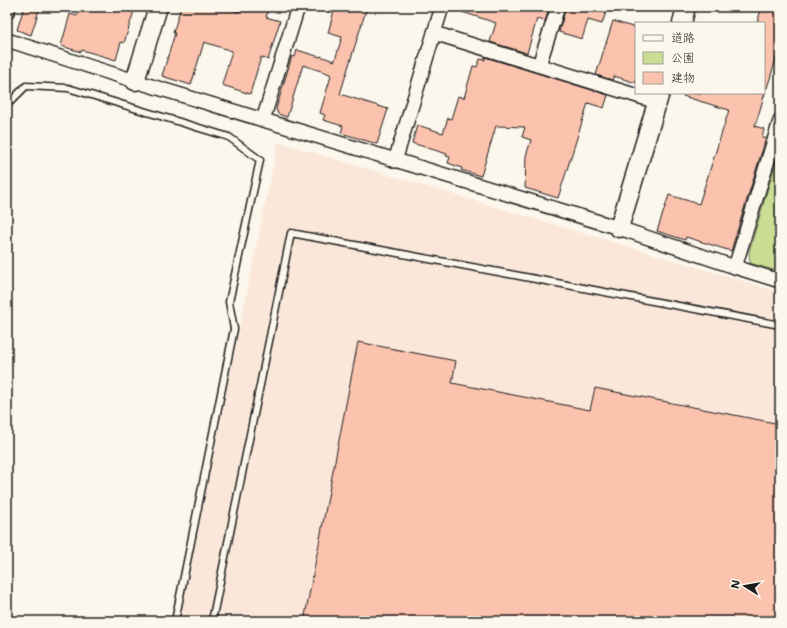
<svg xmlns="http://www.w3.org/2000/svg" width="787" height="628" viewBox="0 0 787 628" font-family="'Shantell Sans','Klee One',sans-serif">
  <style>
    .built { fill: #fbe7d9 }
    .green { fill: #cbdd92; stroke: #747c57 }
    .building { fill: #fbc3ae; stroke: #1c1c1c }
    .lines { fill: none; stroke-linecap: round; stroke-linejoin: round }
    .lane-casing { stroke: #1c1c1c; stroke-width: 9 }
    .street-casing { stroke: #1c1c1c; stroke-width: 16 }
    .secondary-casing { stroke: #1c1c1c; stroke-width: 21 }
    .lane { stroke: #fbf7ec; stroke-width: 6 }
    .street { stroke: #fbf7ec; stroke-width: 13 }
    .secondary { stroke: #fbf7ec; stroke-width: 18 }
  </style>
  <rect width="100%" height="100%" fill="#fbf7ec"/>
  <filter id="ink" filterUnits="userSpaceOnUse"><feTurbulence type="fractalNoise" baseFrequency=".025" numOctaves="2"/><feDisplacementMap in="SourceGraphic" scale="8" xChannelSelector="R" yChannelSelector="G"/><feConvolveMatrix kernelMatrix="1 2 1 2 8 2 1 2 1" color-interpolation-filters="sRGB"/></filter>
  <g filter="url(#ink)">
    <polygon class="built" points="278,142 780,292 780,621 179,621"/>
    <polygon class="green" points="780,148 780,272 750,263 749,252"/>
    <g class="building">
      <polygon points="24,7 40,7 31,35 17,30"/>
      <polygon points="81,7 120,7 134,11 124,43 121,42 116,60 82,50 81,52 61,46 70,14 77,16"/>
      <polygon points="181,7 222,7 239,12 240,7 269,7 266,17 280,21 268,60 261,57 250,94 222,85 232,51 204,42 191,85 162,76 175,33 173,33"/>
      <polygon points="335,7 367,7 340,94 388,109 377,144 341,133 343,126 323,120 325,115 320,113 331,76 330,75 330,74 303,65 287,117 278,114 276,109 292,56 295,57 297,50 320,57 320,56 334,61 335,60 342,37 328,33"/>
      <polygon points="456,7 550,7 545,21 537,19 527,53 490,42 496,23 456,10"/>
      <polygon points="566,7 600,7 607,9 602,24 588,20 582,39 559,32"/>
      <polygon points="762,7 780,7 780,46 767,88 764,87 764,23 757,23"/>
      <polygon points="613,21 636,28 636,83 614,76 612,80 596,75"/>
      <polygon points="485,57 608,95 604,108 588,103 558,198 525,188 526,156 531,140 522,137 525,127 496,126 481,176 461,170 462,168 448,163 450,157 446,156 447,154 412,143 417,125 443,133 448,118 451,119 458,96 464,98 473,66 477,67 480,59 485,60"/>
      <polygon points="683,93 765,93 755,126 764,129 762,137 766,138 731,251 686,237 685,240 657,231 669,195 699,204 729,110 683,96"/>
      <polygon points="358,342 456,361 452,383 590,410 595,388 780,424 780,621 304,621"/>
    </g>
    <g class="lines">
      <defs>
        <g id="lane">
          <polyline points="7,105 26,86 68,88 229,137 260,160 229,302 234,329 175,621"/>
          <polyline points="212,621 291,233 780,325"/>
        </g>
        <g id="street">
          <polyline points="7,12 9,7"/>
          <polyline points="434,33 657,102"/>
          <polyline points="7,40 135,81 619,228 735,267 780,281"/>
          <polyline points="539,65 558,7"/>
          <polyline points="263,120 298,7"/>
          <polyline points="395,161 442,7"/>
          <polyline points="735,267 780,121"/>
        </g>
        <g id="secondary">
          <polyline points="682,23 686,7"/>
          <polyline points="135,81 158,7"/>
          <polyline points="619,228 660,93"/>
        </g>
      </defs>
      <use href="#lane" class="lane-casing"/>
      <use href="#street" class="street-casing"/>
      <use href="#secondary" class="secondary-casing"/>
      <use href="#lane" class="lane"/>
      <use href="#street" class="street"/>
      <use href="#secondary" class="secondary"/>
    </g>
  </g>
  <rect width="787" height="628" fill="none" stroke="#fbf7ec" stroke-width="24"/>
  <rect x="12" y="12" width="763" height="604" fill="none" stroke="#1c1c1c" stroke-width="1.5" filter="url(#ink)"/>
  <rect x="635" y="22" width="130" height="72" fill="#fbf7ec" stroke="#a29f99"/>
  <rect x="643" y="35" width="20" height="6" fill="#fbf7ec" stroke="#a29f99"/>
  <text x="671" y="42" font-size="12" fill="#1c1c1c">道路</text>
  <rect x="643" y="52" width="20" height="12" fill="#cbdd92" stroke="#a29f99"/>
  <text x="671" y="62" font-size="12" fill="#1c1c1c">公園</text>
  <rect x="643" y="72" width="20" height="12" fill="#fbc3ae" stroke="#a29f99"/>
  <text x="671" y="82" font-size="12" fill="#1c1c1c">建物</text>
  <g transform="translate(745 586) rotate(281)" stroke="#fbf7ec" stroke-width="3" paint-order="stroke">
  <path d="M0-3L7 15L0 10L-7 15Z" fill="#1c1c1c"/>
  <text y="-6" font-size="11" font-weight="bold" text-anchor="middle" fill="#1c1c1c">N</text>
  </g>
</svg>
